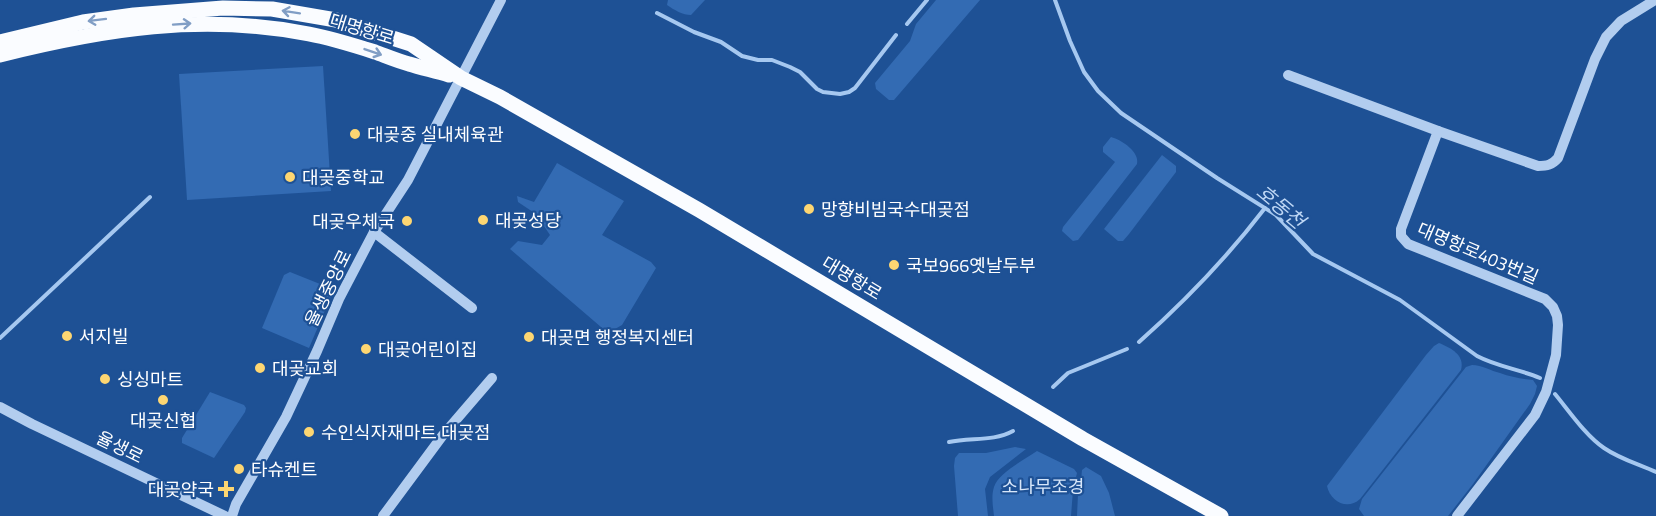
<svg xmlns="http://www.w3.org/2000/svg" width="1656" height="516" viewBox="0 0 1656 516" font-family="'Titillium Web','Noto Sans KR',sans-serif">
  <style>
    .green { fill: #336bb3 }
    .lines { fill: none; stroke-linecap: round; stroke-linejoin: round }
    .stream { stroke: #a6c8f0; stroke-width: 4 }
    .minor { stroke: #b2cdef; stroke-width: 10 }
    .major { stroke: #fafcff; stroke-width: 15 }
    .oneway { stroke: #819ec5 }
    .poi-dot { fill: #fdd672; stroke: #1e5195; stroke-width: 2 }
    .labels { text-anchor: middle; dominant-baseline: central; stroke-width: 4.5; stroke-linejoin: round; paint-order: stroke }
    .street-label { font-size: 18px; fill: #fff; stroke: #1e5195 }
    .poi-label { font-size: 18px; fill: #fff; stroke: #1e5195; text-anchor: start }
    .park-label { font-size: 18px; fill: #d8e7fa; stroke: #1e5195 }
    .water-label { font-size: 20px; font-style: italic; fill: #bed7f5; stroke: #1e5195 }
  </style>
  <rect width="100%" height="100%" fill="#1e5195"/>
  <g class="green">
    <path d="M668,0H705L691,15C683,15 674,10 667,5Z"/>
    <polygon points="936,0 980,0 894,100 889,100 876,89 875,83 910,41 916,24"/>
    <polygon points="323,66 331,191 187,200 179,74"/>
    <path d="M1111,137C1122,140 1140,152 1137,164L1078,240L1073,241L1062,231L1063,227L1115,162L1103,152V147Z"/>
    <polygon points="1162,155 1176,166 1176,172 1129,234 1123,241 1118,241 1104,229"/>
    <polygon points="557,163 624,201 602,235 651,262 656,268 622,325 608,333 510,249 518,241 542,245 550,235 536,214 518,202 517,196 534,202"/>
    <polygon points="290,272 330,288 332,294 309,348 262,328 284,275"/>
    <path d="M1439,343C1451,348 1465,355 1461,370L1360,499C1347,511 1330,501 1327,486L1426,355L1434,346Z"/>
    <path d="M1472,365C1482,365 1491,371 1500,373C1511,377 1522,379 1533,380L1537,386L1535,394L1530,404L1473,484L1448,516H1364L1359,509L1362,499L1466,367Z"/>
    <polygon points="210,392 244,405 246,408 245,412 214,458 182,443 182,438"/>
    <polygon points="1015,447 1026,449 990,477 985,489 988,516 958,516 954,466 955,458 959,453 986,453"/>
    <path d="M1037,451L1074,469L1077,473L1073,490L1071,516H994C993,507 991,496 994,487C998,473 1024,460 1037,451Z"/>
    <polygon points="1086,467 1101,476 1109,493 1115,516 1077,516 1078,494 1081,481 1082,470"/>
  </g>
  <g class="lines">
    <g class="stream">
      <path d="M1055,0L1070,41L1084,72L1098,91L1121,113L1217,178L1276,215L1313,254L1400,300L1477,356C1498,367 1519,369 1540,378"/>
      <polyline points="657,13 694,32 721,42 742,56 758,60 772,60 790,67 800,72 817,89 823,92 840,94 849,92 855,88 896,35"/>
      <polyline points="907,24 927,0"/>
      <polyline points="0,338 150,197"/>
      <path d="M1139,342C1183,303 1229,255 1265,208"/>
      <polyline points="1053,387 1068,373 1127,349"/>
      <path d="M1555,394C1569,411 1586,436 1604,448C1620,459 1638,464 1656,472"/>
      <path d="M949,442C970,437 993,442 1013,431"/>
    </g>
    <g class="minor">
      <polyline points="1288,75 1438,131"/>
      <polyline points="374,232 472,308"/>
      <polyline points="0,407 32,424 225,516"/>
      <polyline points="232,516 236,504 286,417 317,351 339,299 374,232 408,180 501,0"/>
      <polyline points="383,516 443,435 492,378"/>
      <path d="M1457,516L1535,415L1546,392L1556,355L1558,325L1557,316L1553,307L1545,299L1408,244L1401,236V229L1438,131L1538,166C1547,166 1552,165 1558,158L1595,59L1606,37L1621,21L1655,0"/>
    </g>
    <g class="major">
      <polyline points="0,42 83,22 134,15 223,8 272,9 336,20 411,44 461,78 500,97 699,210 1083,439 1221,516"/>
      <path d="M0,55C104,29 202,13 309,34C331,38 353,45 375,52C386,56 398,61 409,64C422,68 436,71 449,75"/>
    </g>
  </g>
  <defs><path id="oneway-shaft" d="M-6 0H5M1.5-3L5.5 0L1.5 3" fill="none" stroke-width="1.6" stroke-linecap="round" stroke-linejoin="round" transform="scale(1.5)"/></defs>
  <g class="oneway">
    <use href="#oneway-shaft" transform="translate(291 12) rotate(-171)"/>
    <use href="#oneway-shaft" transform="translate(97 20) rotate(173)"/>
    <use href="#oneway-shaft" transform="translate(182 24) rotate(-4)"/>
    <use href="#oneway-shaft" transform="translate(373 52) rotate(19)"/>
  </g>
  <g class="poi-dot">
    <circle cx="355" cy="134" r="6"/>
    <circle cx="290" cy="177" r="6"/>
    <circle cx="809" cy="209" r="6"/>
    <circle cx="483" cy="220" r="6"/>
    <circle cx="407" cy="221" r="6"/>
    <circle cx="894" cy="265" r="6"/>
    <circle cx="67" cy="336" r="6"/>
    <circle cx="529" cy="337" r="6"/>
    <circle cx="366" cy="349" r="6"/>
    <circle cx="260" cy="368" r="6"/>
    <circle cx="105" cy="379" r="6"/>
    <circle cx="163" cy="400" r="6"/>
    <circle cx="309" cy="432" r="6"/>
    <circle cx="239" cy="469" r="6"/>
    <path d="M223 480h6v6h6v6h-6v6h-6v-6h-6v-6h6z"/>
  </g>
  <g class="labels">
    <g class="street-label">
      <text transform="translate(362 29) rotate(17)">대명항로</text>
      <text transform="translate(1478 253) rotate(23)">대명항로403번길</text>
      <text transform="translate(852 278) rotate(31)">대명항로</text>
      <text transform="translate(328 288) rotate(-64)">율생중앙로</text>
      <text transform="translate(120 447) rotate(26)">율생로</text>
    </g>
    <g class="poi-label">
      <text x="367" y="134">대곶중 실내체육관</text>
      <text x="302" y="177">대곶중학교</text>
      <text x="821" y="209">망향비빔국수대곶점</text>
      <text x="495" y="220">대곶성당</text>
      <text x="395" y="221" text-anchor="end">대곶우체국</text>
      <text x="906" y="265">국보966옛날두부</text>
      <text x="79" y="336">서지빌</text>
      <text x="541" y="337">대곶면 행정복지센터</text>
      <text x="378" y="349">대곶어린이집</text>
      <text x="272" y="368">대곶교회</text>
      <text x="117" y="379">싱싱마트</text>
      <text x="163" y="420" text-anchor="middle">대곶신협</text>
      <text x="321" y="432">수인식자재마트 대곶점</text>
      <text x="251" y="469">타슈켄트</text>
      <text x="214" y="489" text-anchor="end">대곶약국</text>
    </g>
    <g class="park-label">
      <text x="1043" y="486">소나무조경</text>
    </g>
    <g class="water-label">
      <text transform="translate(1281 206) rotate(40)">호동천</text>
    </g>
  </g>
</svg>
